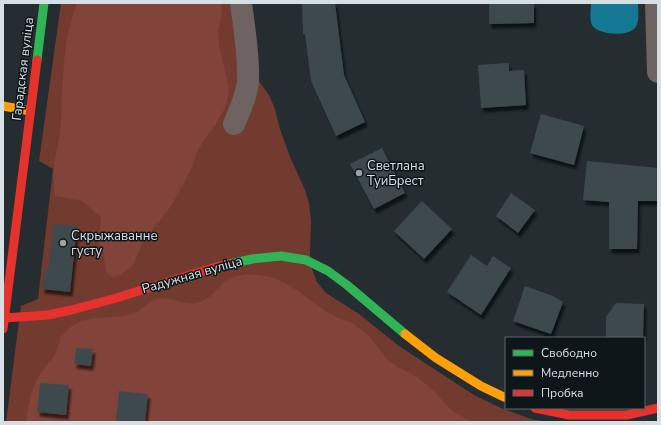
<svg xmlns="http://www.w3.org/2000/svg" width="661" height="425" viewBox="0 0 661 425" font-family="'Nunito Sans',sans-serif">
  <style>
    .green { fill: #733a30 }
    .forest { fill: #82443a }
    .water { fill: #147894 }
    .building { fill: #3d4a4e; filter: url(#shadow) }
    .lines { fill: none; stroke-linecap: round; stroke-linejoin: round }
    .street { stroke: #6f6361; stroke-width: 22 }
    .fast { stroke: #30b455; stroke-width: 9 }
    .slow { stroke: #ff9f0a; stroke-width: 9 }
    .jam { stroke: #e5322d; stroke-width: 9 }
    .poi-dot { fill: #98a1a5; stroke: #0f1619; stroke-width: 1.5 }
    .labels { text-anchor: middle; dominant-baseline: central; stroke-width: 3; stroke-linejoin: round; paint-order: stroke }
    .street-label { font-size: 13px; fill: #d6e0e4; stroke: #0f1619 }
    .poi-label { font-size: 13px; fill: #d6e0e4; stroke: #0f1619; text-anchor: start }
  </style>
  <defs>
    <filter id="shadow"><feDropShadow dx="2.5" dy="4.5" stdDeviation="1" flood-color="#0009"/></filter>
  </defs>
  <rect width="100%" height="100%" fill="#252d30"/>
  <polygon class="green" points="61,3 230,3 234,32 255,76 269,95 275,109 280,129 290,157 305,190 309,203 311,221 310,254 312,269 317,282 326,293 359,314 399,346 474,395 501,408 531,419 547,422 6,422 21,306 38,299 53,169 39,161"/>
  <g class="forest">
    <path d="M77,3H221L222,5L221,18L218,31L219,45L227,79L229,92L225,108L215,125L204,140L197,152L191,169L179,192L167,212L145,238L133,265L122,274L114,277L106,273L104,256L99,241L101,217L82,201L67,198L55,196C53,182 53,168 56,154C57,147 59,140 60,133C64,88 60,47 77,3Z"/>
    <path d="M247,274C256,275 267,275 276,279C297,287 313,304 332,315C337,318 342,319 347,321C354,324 361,329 367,334C376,342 381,354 390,362C402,370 415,374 426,384C437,392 444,404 454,412C460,416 467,419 473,422H26C28,407 31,389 39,376C43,369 49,363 54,356C57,351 58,345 60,340C64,330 76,322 86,320C101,315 118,320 134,313C142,310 148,302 157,299C170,295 182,306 196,303C202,302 209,298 214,293C217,290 219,287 222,284C229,277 238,276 247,274Z"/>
  </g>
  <path class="water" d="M591,3H638C638,10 640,22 635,28C628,37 598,35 592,25C589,18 591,10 591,3Z"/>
  <g class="building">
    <polygon points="302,3 335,3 344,75 365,122 336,136 311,81 305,34 303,34"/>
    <polygon points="489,3 534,3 534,23 489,24"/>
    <polygon points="509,63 509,71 524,70 526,105 481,108 478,65"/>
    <polygon points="541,114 584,126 574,165 530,153"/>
    <polygon points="382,148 405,193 374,209 350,164"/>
    <polygon points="587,161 658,168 658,201 638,201 637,249 609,249 609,202 583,200"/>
    <polygon points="511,193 535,210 518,233 496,216"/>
    <polygon points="422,201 452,229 424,259 394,231"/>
    <polygon points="53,224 77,226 70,292 42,289 44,270 48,271"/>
    <polygon points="471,255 487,266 493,256 511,268 481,315 447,292"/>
    <polygon points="525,286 553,296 563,302 551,334 513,321"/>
    <polygon points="616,303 644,304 643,338 606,338 606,317"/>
    <polygon points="76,348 93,349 91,366 74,364"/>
    <polygon points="40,383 69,385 66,415 37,412"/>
    <polygon points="119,391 148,394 145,422 130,422 116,420"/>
  </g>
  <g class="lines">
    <g class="street">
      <polyline points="656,3 658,72"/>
      <path d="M234,124C240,110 247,95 248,80C249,54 244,28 241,3"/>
    </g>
    <g class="fast">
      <polyline points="37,60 44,3"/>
      <polyline points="230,264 252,259 281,256 306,260 328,271 347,285 405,334"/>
    </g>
    <g class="slow">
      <polyline points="3,106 30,111"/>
      <polyline points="405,334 436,358 481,386 506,398"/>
    </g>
    <g class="jam">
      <polyline points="4,318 48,315 71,310 113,299 219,266 230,264"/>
      <polyline points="3,329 37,60"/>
      <polyline points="535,408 569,415 627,415 658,408"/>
    </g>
  </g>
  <g class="poi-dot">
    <circle cx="359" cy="173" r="4"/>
    <circle cx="63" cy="243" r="4"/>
  </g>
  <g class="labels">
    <g class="street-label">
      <text transform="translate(23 69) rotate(-83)">Гарадская вуліца</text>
      <text transform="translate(192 275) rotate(-16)">Радужная вуліца</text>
    </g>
    <g class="poi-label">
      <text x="367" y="166">Светлана<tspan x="367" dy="15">ТуиБрест</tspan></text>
      <text x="71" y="236">Скрыжаванне<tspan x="71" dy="15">густу</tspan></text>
    </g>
  </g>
  <rect width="661" height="425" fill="none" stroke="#d6e0e4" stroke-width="8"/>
  <rect x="505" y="337" width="140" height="72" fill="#0f1619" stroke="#5f676a"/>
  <rect x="513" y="350" width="20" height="6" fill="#30b455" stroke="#5f676a"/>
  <text x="541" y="357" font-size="12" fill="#d6e0e4">Свободно</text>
  <rect x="513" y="370" width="20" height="6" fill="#ff9f0a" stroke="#5f676a"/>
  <text x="541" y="377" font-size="12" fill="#d6e0e4">Медленно</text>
  <rect x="513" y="390" width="20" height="6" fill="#e5322d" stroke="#5f676a"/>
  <text x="541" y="397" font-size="12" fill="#d6e0e4">Пробка</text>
</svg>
